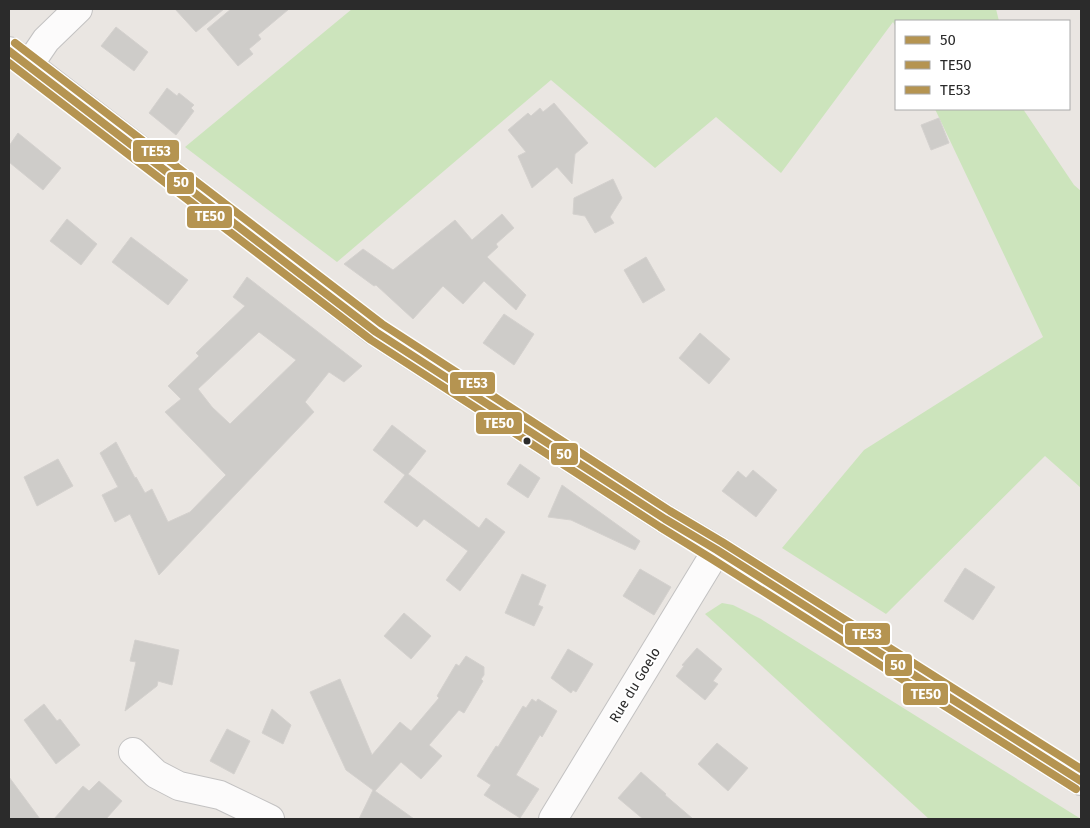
<svg xmlns="http://www.w3.org/2000/svg" width="1090" height="828" viewBox="0 0 1090 828" font-family="'Fira Sans',sans-serif">
  <style>
    .green { fill: #cce4bc }
    .building { fill: #ceccc9; stroke: #d4d1ce; fill-rule: evenodd }
    .lines { fill: none; stroke-linecap: round; stroke-linejoin: round }
    .street-casing { stroke: #c3c2c2; stroke-width: 30 }
    .secondary-casing { stroke: #c3c2c2; stroke-width: 30 }
    .street { stroke: #fcfbfb; stroke-width: 28 }
    .secondary { stroke: #fcfbfb; stroke-width: 28 }
    .bus-1-casing { stroke: #fff; stroke-width: 11 }
    .bus-2-casing { stroke: #fff; stroke-width: 11 }
    .bus-3-casing { stroke: #fff; stroke-width: 11 }
    .bus-1 { stroke: #b59451; stroke-width: 8 }
    .bus-2 { stroke: #b59451; stroke-width: 8 }
    .bus-3 { stroke: #b59451; stroke-width: 8 }
    .bus-dot { fill: #2b2b2b; stroke: #fff; stroke-width: 2 }
    .labels { text-anchor: middle; dominant-baseline: central; stroke-width: 4; stroke-linejoin: round; paint-order: stroke }
    .street-label { font-size: 14px; fill: #2b2b2b; stroke: #fff }
    .line-badge { stroke: #fff; stroke-width: 2 }
    .badge-label { font-size: 14px; text-anchor: middle; font-weight: bold; fill: #fff }
  </style>
  <rect width="100%" height="100%" fill="#eae6e2"/>
  <g class="green">
    <polygon points="352,9 996,9 999,21 896,21 896,27 893,22 781,173 716,117 655,168 551,80 337,262 185,147"/>
    <polygon points="935,109 1023,109 1074,185 1081,191 1081,488 1045,456 886,614 782,548 864,450 1043,337"/>
    <polygon points="722,603 733,605 761,619 1081,819 929,819 705,614"/>
  </g>
  <g class="building">
    <polygon points="175,9 224,9 196,32"/>
    <polygon points="231,9 289,9 258,35 261,39 249,49 253,54 238,66 207,29"/>
    <polygon points="116,27 148,52 134,71 101,46"/>
    <polygon points="167,88 177,96 179,93 194,105 191,108 194,111 176,135 149,113"/>
    <polygon points="554,103 588,143 575,154 572,184 557,167 532,188 518,156 526,152 508,130 528,113 531,116 540,108 543,112"/>
    <polygon points="939,118 949,143 931,150 921,125"/>
    <polygon points="18,133 61,168 43,190 9,162 9,146"/>
    <polygon points="613,179 622,198 610,217 614,223 595,233 585,216 573,214 574,198"/>
    <polygon points="502,214 514,228 496,244 498,247 487,257 526,295 516,310 484,281 463,304 443,286 413,319 376,285 374,286 344,264 363,249 393,270 455,220 472,240"/>
    <polygon points="67,219 97,244 81,265 50,241"/>
    <polygon points="131,237 188,280 168,305 112,262"/>
    <polygon points="646,257 665,290 643,303 624,270"/>
    <path d="M247,277L362,366L344,382L329,372L305,402L314,412L159,575L130,514L115,522L102,495L118,487L100,453L116,442L135,478L136,477L145,493L152,489L168,522L190,512L226,475L165,412L181,399L168,386L199,356L196,353L245,306L233,297ZM259,332L296,360L230,424L212,407L198,389Z"/>
    <polygon points="504,314 534,334 514,365 483,343"/>
    <polygon points="700,333 730,359 709,384 679,358"/>
    <polygon points="392,425 426,451 408,474 479,528 486,518 505,532 460,591 446,580 468,551 424,519 417,527 384,502 405,475 373,450"/>
    <polygon points="58,459 73,486 37,506 24,477"/>
    <polygon points="520,464 540,478 528,498 507,484"/>
    <polygon points="753,470 777,490 756,517 722,491 738,471 746,478"/>
    <polygon points="562,485 640,541 635,550 571,520 548,517"/>
    <polygon points="965,568 995,587 973,620 944,601"/>
    <polygon points="640,569 671,587 654,615 623,596"/>
    <polygon points="522,574 546,585 538,605 543,607 534,626 505,613"/>
    <polygon points="404,613 431,636 411,659 384,636"/>
    <polygon points="135,640 179,650 172,685 158,681 157,686 125,711 136,662 130,661"/>
    <polygon points="697,648 722,669 713,681 718,684 705,700 676,676 684,666 682,665"/>
    <polygon points="568,649 593,664 576,692 573,690 571,693 551,678"/>
    <polygon points="466,656 484,667 484,675 481,679 483,681 464,713 459,710 429,745 442,756 421,779 401,762 375,791 414,819 359,819 373,790 346,770 310,692 340,679 372,755 400,722 411,731 439,698 437,696 456,664 459,666"/>
    <polygon points="532,699 536,702 538,699 557,711 542,737 540,735 516,775 539,789 520,818 484,795 491,785 477,776 496,746 498,747 523,706 526,708"/>
    <polygon points="44,704 57,721 60,719 80,745 56,764 24,720"/>
    <polygon points="272,709 291,725 283,744 262,733"/>
    <polygon points="227,729 250,741 234,774 210,761"/>
    <polygon points="717,743 748,768 728,791 698,764"/>
    <polygon points="641,772 666,794 665,795 693,819 643,819 618,798"/>
    <polygon points="9,777 40,819 9,819"/>
    <polygon points="99,781 122,801 106,819 54,819 83,786 89,791"/>
  </g>
  <g class="lines">
    <defs>
      <g id="street">
        <polyline points="29,65 46,40 78,9"/>
        <polyline points="133,752 156,774 179,786 220,795 270,819"/>
        <polyline points="553,819 717,550"/>
      </g>
      <polyline id="secondary" points="9,51 29,65 376,332 665,519 717,550 1081,781"/>
    </defs>
    <use href="#street" class="street-casing"/>
    <use href="#secondary" class="secondary-casing"/>
    <use href="#street" class="street"/>
    <use href="#secondary" class="secondary"/>
    <defs>
      <polyline id="bus-1" points="9,51 376,332 665,519 717,550 1081,781"/>
      <polyline id="bus-2" points="9,63 371,340 660,527 712,559 1076,789"/>
      <polyline id="bus-3" points="15,43 382,324 670,511 722,542 1081,769"/>
    </defs>
    <use href="#bus-1" class="bus-1-casing"/>
    <use href="#bus-2" class="bus-2-casing"/>
    <use href="#bus-3" class="bus-3-casing"/>
    <use href="#bus-1" class="bus-1"/>
    <use href="#bus-2" class="bus-2"/>
    <use href="#bus-3" class="bus-3"/>
  </g>
  <circle class="bus-dot" cx="527" cy="441" r="4.5"/>
  <g class="labels">
    <g class="street-label">
      <text transform="translate(635 685) rotate(-59)">Rue du Goelo</text>
    </g>
  </g>
  <g class="line-badge">
    <rect x="132" y="139" width="48" height="24" rx="5" fill="#b59451"/>
    <rect x="166" y="171" width="29" height="24" rx="5" fill="#b59451"/>
    <rect x="186" y="205" width="47" height="24" rx="5" fill="#b59451"/>
    <rect x="449" y="371" width="47" height="24" rx="5" fill="#b59451"/>
    <rect x="475" y="411" width="48" height="24" rx="5" fill="#b59451"/>
    <rect x="550" y="442" width="29" height="24" rx="5" fill="#b59451"/>
    <rect x="844" y="622" width="47" height="24" rx="5" fill="#b59451"/>
    <rect x="884" y="653" width="29" height="24" rx="5" fill="#b59451"/>
    <rect x="902" y="682" width="47" height="24" rx="5" fill="#b59451"/>
  </g>
  <g class="badge-label">
    <text x="156" y="156">TE53</text>
    <text x="181" y="187">50</text>
    <text x="210" y="221">TE50</text>
    <text x="473" y="388">TE53</text>
    <text x="499" y="428">TE50</text>
    <text x="564" y="459">50</text>
    <text x="867" y="639">TE53</text>
    <text x="898" y="670">50</text>
    <text x="926" y="699">TE50</text>
  </g>
  <rect width="1090" height="828" fill="none" stroke="#2b2b2b" stroke-width="20"/>
  <rect x="895" y="20" width="175" height="90" fill="#ffffff" stroke="#aaaaaa"/>
  <rect x="905" y="36" width="25" height="8" fill="#b59451" stroke="#aaaaaa"/>
  <text x="940" y="45" font-size="15" fill="#2b2b2b">50</text>
  <rect x="905" y="61" width="25" height="8" fill="#b59451" stroke="#aaaaaa"/>
  <text x="940" y="70" font-size="15" fill="#2b2b2b">TE50</text>
  <rect x="905" y="86" width="25" height="8" fill="#b59451" stroke="#aaaaaa"/>
  <text x="940" y="95" font-size="15" fill="#2b2b2b">TE53</text>
</svg>
